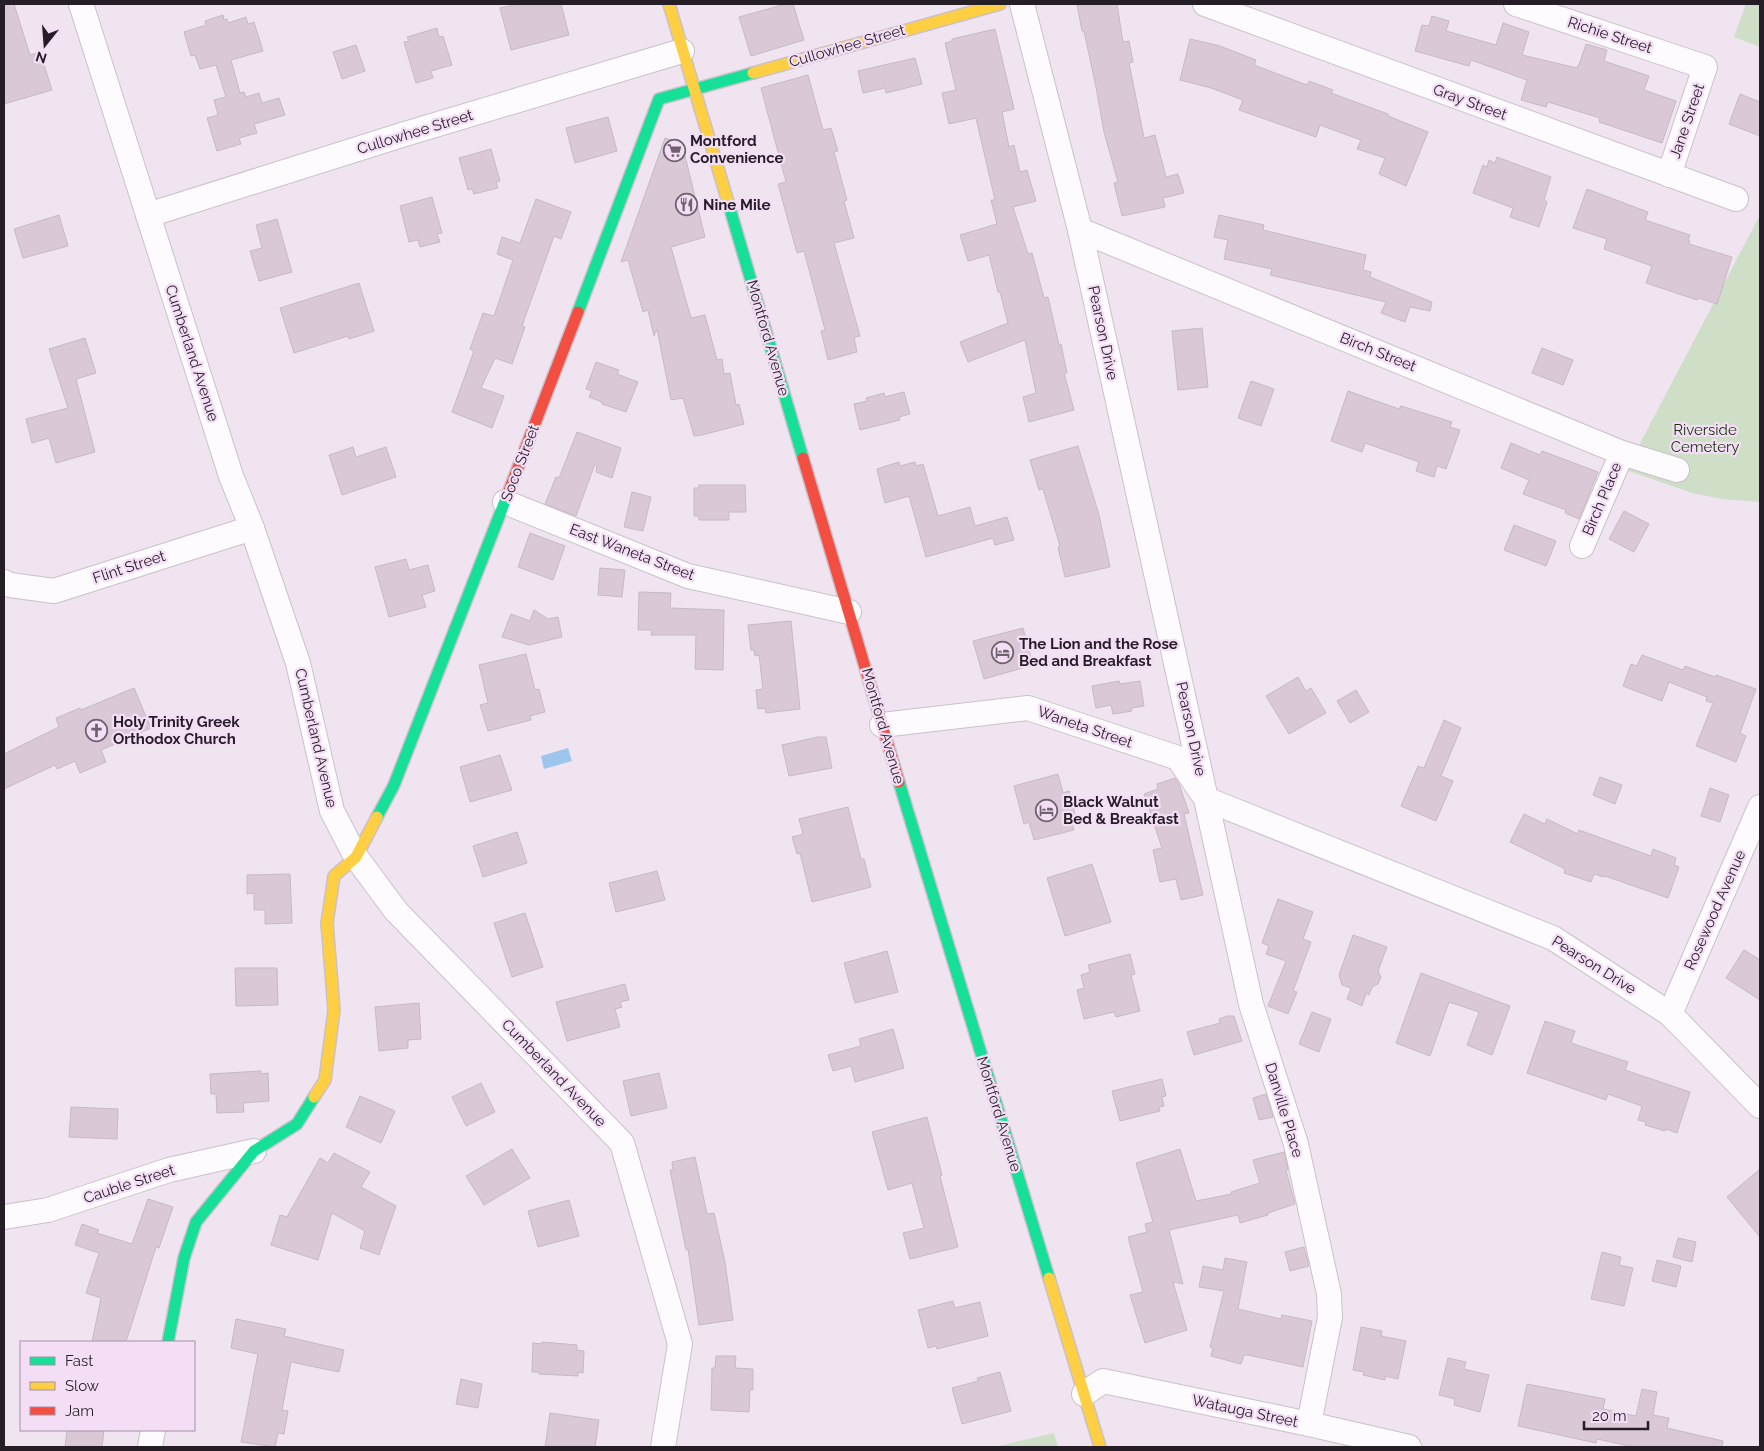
<svg xmlns="http://www.w3.org/2000/svg" width="1764" height="1451" viewBox="0 0 1764 1451" font-family="Raleway,sans-serif">
  <style>
    .green { fill: #cedec7 }
    .water { fill: #9ec6ed }
    .building { fill: #dbc8d7; stroke: #c5bac3 }
    .lines { fill: none; stroke-linecap: round; stroke-linejoin: round }
    .street-casing { stroke: #cac1ca; stroke-width: 26 }
    .fast-casing { stroke: #cac1ca; stroke-width: 14 }
    .slow-casing { stroke: #cac1ca; stroke-width: 14 }
    .jam-casing { stroke: #cac1ca; stroke-width: 14 }
    .street { stroke: #fdfbfd; stroke-width: 24 }
    .fast { stroke: #16e098; stroke-width: 11 }
    .slow { stroke: #ffcf43; stroke-width: 11 }
    .jam { stroke: #f24e42; stroke-width: 11 }
    .labels { text-anchor: middle; dominant-baseline: central; stroke-width: 4.5; stroke-linejoin: round; paint-order: stroke }
    .street-label { font-size: 15px; fill: #261e27; stroke: #f4def6 }
    .poi-label { font-size: 15px; font-weight: bold; fill: #261e27; stroke: #f4def6; text-anchor: start }
    .park-label { font-size: 15px; fill: #163308; stroke: #f4def6 }
  </style>
  <rect width="100%" height="100%" fill="#f0e4f0"/>
  <g class="green">
    <polygon points="1746,4 1760,4 1760,47 1734,37"/>
    <polygon points="1760,215 1760,502 1722,499 1692,493 1626,470"/>
    <polygon points="1054,1433 1058,1447 994,1447"/>
  </g>
  <polygon class="water" points="568,748 572,761 544,769 541,756"/>
  <g class="building">
    <polygon points="4,4 14,4 30,55 40,52 52,90 4,104"/>
    <polygon points="518,4 561,4 569,35 511,50 500,8"/>
    <polygon points="786,4 793,4 804,40 751,56 739,17"/>
    <polygon points="1077,4 1117,4 1123,42 1129,41 1133,62 1129,63 1144,138 1155,135 1166,177 1178,174 1184,193 1163,198 1165,207 1122,216 1114,183 1118,182 1104,132 1096,87 1084,31 1082,31"/>
    <polygon points="223,15 224,20 227,19 228,23 246,17 248,24 254,22 263,51 231,60 240,93 244,92 246,97 259,93 262,103 279,98 285,115 254,124 257,133 239,138 241,144 217,151 207,118 218,115 214,100 226,97 216,65 200,69 195,55 191,56 184,32 206,25 205,21"/>
    <polygon points="1432,16 1449,21 1446,31 1496,45 1503,23 1529,32 1522,55 1577,68 1578,65 1579,65 1586,44 1607,50 1604,61 1649,76 1644,90 1676,101 1662,143 1599,122 1600,118 1548,102 1546,107 1521,100 1527,80 1471,60 1469,66 1415,51 1422,25 1429,26"/>
    <polygon points="437,28 439,37 443,36 452,65 431,71 433,78 416,83 404,42 409,41 407,37"/>
    <polygon points="995,29 1014,109 1002,112 1009,147 1014,145 1020,172 1027,170 1036,201 1013,207 1028,254 1032,253 1044,298 1048,297 1059,345 1061,344 1067,373 1064,373 1074,410 1029,422 1023,397 1036,393 1025,340 968,362 960,342 1008,323 1000,292 998,292 989,255 968,261 960,235 997,224 991,200 995,200 976,118 949,124 942,93 956,90 945,43 952,41 952,39"/>
    <polygon points="1190,39 1220,46 1256,60 1254,65 1307,85 1309,81 1333,90 1331,93 1388,114 1388,116 1428,132 1406,186 1379,174 1385,158 1357,149 1361,140 1320,125 1316,137 1239,110 1243,100 1211,88 1180,80"/>
    <polygon points="356,45 365,71 342,79 333,52"/>
    <polygon points="915,58 922,84 886,93 885,88 863,93 858,71"/>
    <polygon points="808,75 823,130 831,128 838,151 834,152 847,200 844,201 854,238 834,243 860,336 854,337 857,352 828,360 821,331 825,330 804,251 797,253 778,184 786,182 761,88"/>
    <polygon points="1740,94 1760,102 1760,136 1729,124"/>
    <polygon points="608,117 617,151 575,163 566,128"/>
    <polygon points="665,138 682,144 705,237 671,247 691,318 705,315 717,360 722,359 724,374 730,373 736,405 739,404 744,424 702,435 694,436 683,398 671,400 657,329 654,336 648,310 643,312 628,260 621,262"/>
    <polygon points="491,149 500,181 496,182 498,188 474,194 472,189 468,190 459,158"/>
    <polygon points="1497,157 1551,177 1544,200 1547,202 1539,227 1510,217 1513,208 1473,193 1483,165 1487,167 1489,160 1495,163"/>
    <polygon points="1587,189 1648,212 1645,220 1690,235 1688,240 1690,241 1689,244 1732,257 1717,304 1698,298 1697,300 1646,283 1652,266 1604,249 1607,239 1573,228"/>
    <polygon points="432,197 442,233 437,234 440,242 420,247 418,240 409,242 400,206"/>
    <polygon points="536,199 571,212 561,239 554,236 522,326 525,327 512,364 495,358 481,388 504,396 492,428 452,412 474,351 470,349 483,313 494,316 513,260 497,254 502,237 520,243"/>
    <polygon points="59,215 68,246 23,258 14,229"/>
    <polygon points="1219,215 1264,225 1263,230 1366,255 1363,270 1371,272 1370,277 1432,302 1430,311 1410,307 1405,322 1381,313 1386,302 1270,275 1272,269 1224,259 1228,240 1214,237"/>
    <polygon points="277,219 292,272 259,281 250,251 262,248 256,225"/>
    <polygon points="359,283 374,331 349,339 348,336 294,353 280,308"/>
    <polygon points="1202,328 1208,387 1178,390 1172,331"/>
    <polygon points="85,338 96,373 76,379 95,452 56,463 49,438 32,443 26,419 68,408 49,349"/>
    <polygon points="1542,348 1573,360 1563,385 1532,373"/>
    <polygon points="596,362 619,370 617,374 638,382 626,412 602,404 602,402 589,397 592,391 586,389"/>
    <polygon points="1251,381 1274,389 1261,426 1238,418"/>
    <polygon points="1348,391 1399,409 1401,406 1452,422 1450,427 1460,430 1446,469 1437,466 1434,477 1416,471 1419,462 1365,443 1362,452 1331,441"/>
    <polygon points="904,392 910,414 899,417 900,420 860,430 854,404 867,401 866,398 884,393 885,397"/>
    <polygon points="577,432 621,448 612,478 596,472 597,465 595,464 576,516 545,504 556,477 559,478"/>
    <polygon points="1511,443 1540,455 1542,451 1598,472 1579,519 1565,513 1566,510 1523,494 1529,480 1501,468"/>
    <polygon points="1078,446 1099,515 1110,567 1065,577 1058,547 1060,546 1043,489 1039,490 1030,460"/>
    <polygon points="353,447 356,457 386,447 396,477 342,495 329,455"/>
    <polygon points="899,462 900,466 915,462 916,466 923,464 938,516 970,507 975,526 1007,517 1014,540 995,545 993,538 926,557 909,496 885,503 877,469"/>
    <polygon points="699,485 745,485 746,512 729,512 729,520 699,520 699,516 694,516 694,488 699,488"/>
    <polygon points="632,492 651,497 643,531 624,527"/>
    <polygon points="1624,511 1649,524 1634,552 1609,539"/>
    <polygon points="1514,525 1556,541 1546,566 1504,550"/>
    <polygon points="530,533 565,546 553,580 518,567"/>
    <polygon points="406,559 409,570 428,565 435,591 422,595 426,607 389,617 375,567"/>
    <polygon points="600,568 625,570 622,597 598,595"/>
    <polygon points="639,592 671,593 670,608 724,610 723,670 695,669 696,635 651,635 652,630 638,630"/>
    <polygon points="534,610 548,619 558,617 562,637 529,645 502,637 511,614 530,621"/>
    <polygon points="791,621 800,709 766,713 765,708 758,709 756,690 763,689 759,655 755,656 754,650 751,650 748,625"/>
    <polygon points="1023,628 1033,665 984,679 973,641"/>
    <polygon points="526,654 535,690 539,689 545,712 530,716 531,720 488,731 480,705 488,703 479,665"/>
    <polygon points="1642,655 1683,670 1685,666 1715,677 1716,675 1756,689 1740,733 1746,736 1736,762 1696,746 1713,703 1706,701 1707,697 1669,682 1662,701 1623,686 1631,664 1637,666"/>
    <polygon points="1298,677 1306,691 1311,688 1326,713 1289,734 1266,696"/>
    <polygon points="1119,681 1120,684 1140,681 1144,706 1131,708 1132,711 1113,714 1111,705 1096,708 1092,686"/>
    <polygon points="134,688 151,728 101,750 106,762 80,773 75,761 57,769 55,765 4,789 4,754 59,727 56,718 80,708 81,710"/>
    <polygon points="1356,690 1369,712 1350,723 1337,701"/>
    <polygon points="1444,720 1461,728 1441,776 1453,781 1436,821 1401,806 1418,766 1424,768"/>
    <polygon points="818,737 826,737 832,768 789,776 782,745"/>
    <polygon points="500,755 512,790 470,802 460,767"/>
    <polygon points="1058,774 1063,793 1069,791 1076,818 1071,819 1074,830 1034,840 1029,822 1024,824 1014,786"/>
    <polygon points="1600,777 1622,785 1615,804 1593,795"/>
    <polygon points="1175,778 1179,784 1189,813 1184,814 1203,895 1181,900 1176,879 1160,882 1153,850 1162,848 1144,794 1158,789 1157,784"/>
    <polygon points="1710,788 1729,795 1720,822 1701,816"/>
    <polygon points="848,807 861,859 864,859 871,887 812,902 800,853 797,854 792,837 803,834 799,819"/>
    <polygon points="1524,814 1545,824 1547,819 1578,834 1579,830 1651,856 1653,849 1676,858 1674,865 1679,867 1668,898 1605,876 1604,877 1594,874 1591,882 1564,873 1565,869 1510,842"/>
    <polygon points="517,832 527,863 483,877 473,846"/>
    <polygon points="1092,864 1111,922 1065,936 1047,878"/>
    <polygon points="657,871 665,900 616,912 609,883"/>
    <polygon points="290,874 292,923 265,924 265,910 254,910 254,893 247,894 247,875"/>
    <polygon points="1278,899 1313,912 1303,939 1311,942 1293,991 1297,992 1288,1014 1268,1006 1286,961 1266,954 1269,946 1262,943"/>
    <polygon points="525,913 543,967 512,977 494,923"/>
    <polygon points="1353,935 1387,947 1378,971 1381,977 1378,984 1372,987 1369,995 1366,993 1362,1006 1347,999 1351,988 1342,985 1339,975"/>
    <polygon points="1744,950 1760,960 1760,1000 1726,978"/>
    <polygon points="887,951 898,992 855,1003 844,963"/>
    <polygon points="1130,954 1135,974 1131,975 1140,1011 1116,1017 1114,1012 1084,1019 1077,990 1084,988 1081,975 1090,972 1088,965"/>
    <polygon points="235,968 277,968 278,1005 236,1006"/>
    <polygon points="1421,973 1510,1006 1492,1055 1467,1045 1479,1012 1449,1002 1430,1056 1396,1043"/>
    <polygon points="625,984 629,1000 620,1002 622,1007 615,1009 620,1027 567,1041 556,1002"/>
    <polygon points="419,1003 421,1039 408,1040 408,1048 379,1051 375,1007"/>
    <polygon points="1312,1012 1331,1019 1319,1052 1299,1044"/>
    <polygon points="1227,1016 1234,1016 1242,1041 1194,1055 1187,1032 1220,1023 1219,1019"/>
    <polygon points="1545,1021 1575,1031 1571,1043 1628,1062 1625,1070 1690,1092 1677,1133 1666,1129 1665,1131 1645,1125 1646,1122 1638,1120 1642,1106 1608,1094 1606,1100 1527,1073"/>
    <polygon points="893,1029 904,1068 855,1082 851,1066 833,1071 828,1055 861,1046 859,1039"/>
    <polygon points="261,1071 261,1074 268,1073 269,1101 243,1103 244,1112 217,1113 216,1094 211,1094 210,1074"/>
    <polygon points="659,1073 667,1108 631,1116 623,1081"/>
    <polygon points="1162,1079 1166,1096 1162,1097 1164,1106 1159,1107 1160,1111 1120,1121 1112,1091"/>
    <polygon points="481,1083 495,1112 466,1126 452,1097"/>
    <polygon points="1266,1094 1273,1117 1259,1120 1253,1098"/>
    <polygon points="360,1096 395,1111 381,1143 346,1127"/>
    <polygon points="71,1107 118,1109 117,1139 69,1137"/>
    <polygon points="927,1117 942,1175 940,1176 958,1247 910,1259 903,1233 924,1228 912,1183 888,1190 872,1132"/>
    <polygon points="512,1149 530,1178 484,1205 466,1176"/>
    <polygon points="1180,1149 1196,1201 1232,1194 1231,1192 1260,1183 1253,1160 1284,1152 1288,1169 1286,1170 1295,1204 1268,1213 1268,1215 1240,1223 1238,1215 1169,1230 1183,1284 1173,1282 1187,1330 1145,1343 1130,1295 1143,1292 1128,1237 1147,1232 1145,1224 1153,1222 1136,1163"/>
    <polygon points="334,1153 370,1172 361,1187 396,1206 379,1255 360,1248 365,1231 332,1213 318,1260 271,1245 280,1215 287,1217 320,1158 328,1163"/>
    <polygon points="695,1157 707,1214 714,1213 725,1262 733,1320 699,1325 688,1249 686,1250 670,1170 673,1170 672,1162"/>
    <polygon points="1760,1169 1760,1237 1727,1197"/>
    <polygon points="148,1199 173,1207 159,1248 156,1247 126,1342 92,1342 101,1298 86,1293 99,1253 75,1245 82,1224 99,1230 97,1233 132,1244"/>
    <polygon points="569,1200 579,1236 538,1247 528,1211"/>
    <polygon points="1678,1238 1696,1242 1692,1262 1673,1257"/>
    <polygon points="1304,1247 1309,1266 1290,1271 1285,1252"/>
    <polygon points="1602,1252 1621,1257 1619,1265 1633,1268 1624,1306 1591,1299"/>
    <polygon points="1225,1258 1247,1262 1238,1309 1281,1319 1282,1315 1312,1321 1303,1367 1248,1355 1244,1355 1241,1364 1211,1356 1213,1348 1210,1347 1224,1291 1199,1287 1203,1266 1223,1270"/>
    <polygon points="1657,1260 1681,1266 1676,1287 1652,1281"/>
    <polygon points="953,1301 955,1308 980,1302 988,1336 937,1349 936,1346 928,1348 918,1310"/>
    <polygon points="236,1319 286,1329 284,1336 344,1350 339,1372 291,1362 282,1410 288,1411 284,1434 278,1433 275,1447 241,1442 258,1354 231,1348"/>
    <polygon points="1361,1327 1382,1331 1381,1336 1406,1341 1398,1379 1385,1376 1385,1380 1363,1375 1364,1372 1353,1370"/>
    <polygon points="542,1342 577,1345 577,1350 584,1351 583,1373 578,1372 578,1376 539,1374 539,1372 532,1372 533,1343 542,1344"/>
    <polygon points="716,1356 736,1356 735,1368 753,1369 753,1390 750,1389 749,1412 711,1410 712,1368 715,1368"/>
    <polygon points="1448,1358 1466,1362 1464,1369 1489,1375 1480,1412 1454,1405 1455,1399 1439,1395"/>
    <polygon points="1000,1372 1011,1411 962,1424 952,1388 978,1381 977,1378"/>
    <polygon points="461,1379 482,1384 478,1408 456,1404"/>
    <polygon points="1527,1384 1605,1399 1603,1409 1636,1416 1642,1389 1657,1392 1653,1415 1669,1418 1667,1428 1723,1441 1722,1447 1634,1447 1597,1439 1596,1443 1518,1426"/>
    <polygon points="550,1413 599,1420 595,1447 545,1447"/>
    <polygon points="67,1430 104,1430 102,1447 65,1447"/>
  </g>
  <g class="lines">
    <defs>
      <g id="street">
        <polyline points="81,4 231,476 252,528 298,663 332,811 356,857 396,911 622,1143 680,1344 663,1447"/>
        <polyline points="1022,4 1080,230 1206,799 1553,938 1670,1014 1760,1106"/>
        <polyline points="1205,4 1736,199"/>
        <polyline points="1516,4 1705,67 1669,175"/>
        <polyline points="148,215 405,134 682,51"/>
        <polyline points="1080,230 1622,453 1677,470"/>
        <polyline points="505,502 688,576 849,612"/>
        <polyline points="1582,546 1622,453"/>
        <polyline points="4,582 10,585 54,591 252,528"/>
        <polyline points="882,725 1028,708 1178,758 1206,799 1251,1004 1296,1144 1329,1294 1330,1317 1309,1424"/>
        <polyline points="1670,1014 1760,807"/>
        <polyline points="4,1217 48,1210 169,1170 254,1151"/>
        <polyline points="1084,1394 1103,1381 1309,1424 1409,1447"/>
        <polyline points="150,1447 153,1430"/>
      </g>
      <g id="fast">
        <polyline points="728,202 803,458"/>
        <polyline points="578,312 659,99 753,73"/>
        <polyline points="899,782 1049,1278"/>
        <polyline points="377,817 394,785 507,496"/>
        <polyline points="168,1342 184,1258 196,1222 254,1151 297,1124 314,1097"/>
      </g>
      <g id="slow">
        <polyline points="669,4 728,202"/>
        <polyline points="753,73 1000,4"/>
        <polyline points="314,1097 325,1080 334,1010 327,923 334,876 356,857 377,817"/>
        <polyline points="1049,1278 1100,1447"/>
      </g>
      <g id="jam">
        <polyline points="803,458 899,782"/>
        <polyline points="507,496 578,312"/>
      </g>
    </defs>
    <use href="#street" class="street-casing"/>
    <use href="#fast" class="fast-casing"/>
    <use href="#slow" class="slow-casing"/>
    <use href="#jam" class="jam-casing"/>
    <use href="#street" class="street"/>
    <use href="#fast" class="fast"/>
    <use href="#slow" class="slow"/>
    <use href="#jam" class="jam"/>
  </g>
  <defs>
    <symbol id="supermarket-ring" viewBox="-11 -11 22 22"><circle r="9.5" fill="#f4def6" stroke="#6d636d" stroke-width="1.5"/><path d="M-6-5.5h2.5l.6 2H6L4.5 2H-2.5L-4.4-4H-6ZM-1.5 3.2a1.3 1.3 0 1 0 .1 0ZM3 3.2a1.3 1.3 0 1 0 .1 0Z" fill="#6d636d"/></symbol>
    <symbol id="restaurant-ring" viewBox="-11 -11 22 22"><circle r="9.5" fill="#f4def6" stroke="#6d636d" stroke-width="1.5"/><path d="M-5-6h1v4h1v-4h1v4h1v-4h1v5L-1.5 .5V6h-2V.5L-5-1ZM5-6V6H3V1.5H1.5Q1.5-4 5-6Z" fill="#6d636d"/></symbol>
    <symbol id="hotel-ring" viewBox="-11 -11 22 22"><circle r="9.5" fill="#f4def6" stroke="#6d636d" stroke-width="1.5"/><path d="M-6-4.5h1.5V1H6V5H4.5V3h-9V5H-6ZM-4 0a1.8 1.8 0 1 1 3.6 0ZM.5 0V-2.5h3Q6-2.5 6 0Z" fill="#6d636d"/></symbol>
    <symbol id="church-ring" viewBox="-11 -11 22 22"><circle r="9.5" fill="#f4def6" stroke="#6d636d" stroke-width="1.5"/><path d="M-1.2-6h2.4v3.5h3.3v2.4h-3.3V6h-2.4V-.1h-3.3v-2.4h3.3Z" fill="#6d636d"/></symbol>
  </defs>
  <g fill-rule="evenodd">
    <use href="#supermarket-ring" x="662" y="138" width="25" height="25"/>
    <use href="#restaurant-ring" x="674" y="192" width="25" height="25"/>
    <use href="#hotel-ring" x="990" y="640" width="25" height="25"/>
    <use href="#church-ring" x="84" y="718" width="25" height="25"/>
    <use href="#hotel-ring" x="1034" y="798" width="25" height="25"/>
  </g>
  <g class="labels">
    <g class="street-label">
      <text transform="translate(1610 35) rotate(18)">Richie Street</text>
      <text transform="translate(847 46) rotate(-16)">Cullowhee Street</text>
      <text transform="translate(1470 102) rotate(20)">Gray Street</text>
      <text transform="translate(1687 121) rotate(-71)">Jane Street</text>
      <text transform="translate(415 132) rotate(-17)">Cullowhee Street</text>
      <text transform="translate(1103 333) rotate(78)">Pearson Drive</text>
      <text transform="translate(768 338) rotate(74)">Montford Avenue</text>
      <text transform="translate(1378 352) rotate(22)">Birch Street</text>
      <text transform="translate(192 353) rotate(72)">Cumberland Avenue</text>
      <text transform="translate(520 463) rotate(-69)">Soco Street</text>
      <text transform="translate(1602 499) rotate(-67)">Birch Place</text>
      <text transform="translate(632 552) rotate(21)">East Waneta Street</text>
      <text transform="translate(129 567) rotate(-18)">Flint Street</text>
      <text transform="translate(883 726) rotate(74)">Montford Avenue</text>
      <text transform="translate(1085 727) rotate(19)">Waneta Street</text>
      <text transform="translate(1191 729) rotate(78)">Pearson Drive</text>
      <text transform="translate(316 738) rotate(77)">Cumberland Avenue</text>
      <text transform="translate(1715 910) rotate(-66)">Rosewood Avenue</text>
      <text transform="translate(1594 965) rotate(32)">Pearson Drive</text>
      <text transform="translate(554 1073) rotate(46)">Cumberland Avenue</text>
      <text transform="translate(1284 1110) rotate(73)">Danville Place</text>
      <text transform="translate(999 1114) rotate(73)">Montford Avenue</text>
      <text transform="translate(129 1184) rotate(-18)">Cauble Street</text>
      <text transform="translate(1245 1411) rotate(12)">Watauga Street</text>
    </g>
    <g class="poi-label">
      <text x="690" y="141">Montford<tspan x="690" dy="17">Convenience</tspan></text>
      <text x="703" y="205">Nine Mile</text>
      <text x="1019" y="644">The Lion and the Rose<tspan x="1019" dy="17">Bed and Breakfast</tspan></text>
      <text x="113" y="722">Holy Trinity Greek<tspan x="113" dy="17">Orthodox Church</tspan></text>
      <text x="1063" y="802">Black Walnut<tspan x="1063" dy="17">Bed &amp; Breakfast</tspan></text>
    </g>
    <g class="park-label">
      <text x="1705" y="430">Riverside<tspan x="1705" dy="17">Cemetery</tspan></text>
    </g>
  </g>
  <rect width="1764" height="1451" fill="none" stroke="#261e27" stroke-width="10"/>
  <rect x="20" y="1341" width="175" height="90" fill="#f4def6" stroke="#a291a3"/>
  <rect x="30" y="1357" width="25" height="8" fill="#16e098" stroke="#a291a3"/>
  <text x="65" y="1366" font-size="15" fill="#261e27">Fast</text>
  <rect x="30" y="1382" width="25" height="8" fill="#ffcf43" stroke="#a291a3"/>
  <text x="65" y="1391" font-size="15" fill="#261e27">Slow</text>
  <rect x="30" y="1407" width="25" height="8" fill="#f24e42" stroke="#a291a3"/>
  <text x="65" y="1416" font-size="15" fill="#261e27">Jam</text>
  <g transform="translate(45 45) rotate(197)" stroke="#f4def6" stroke-width="4" paint-order="stroke">
  <path d="M0-4L9 19L0 12L-9 19Z" fill="#261e27"/>
  <text y="-8" font-size="14" font-weight="bold" text-anchor="middle" fill="#261e27">N</text>
  </g>
  <path d="M1584 1421v8h64v-8" fill="none" stroke="#261e27" stroke-width="2.5"/>
  <text x="1592" y="1421" font-size="15" fill="#261e27" stroke="#f4def6" stroke-width="4" paint-order="stroke">20 m</text>
</svg>
